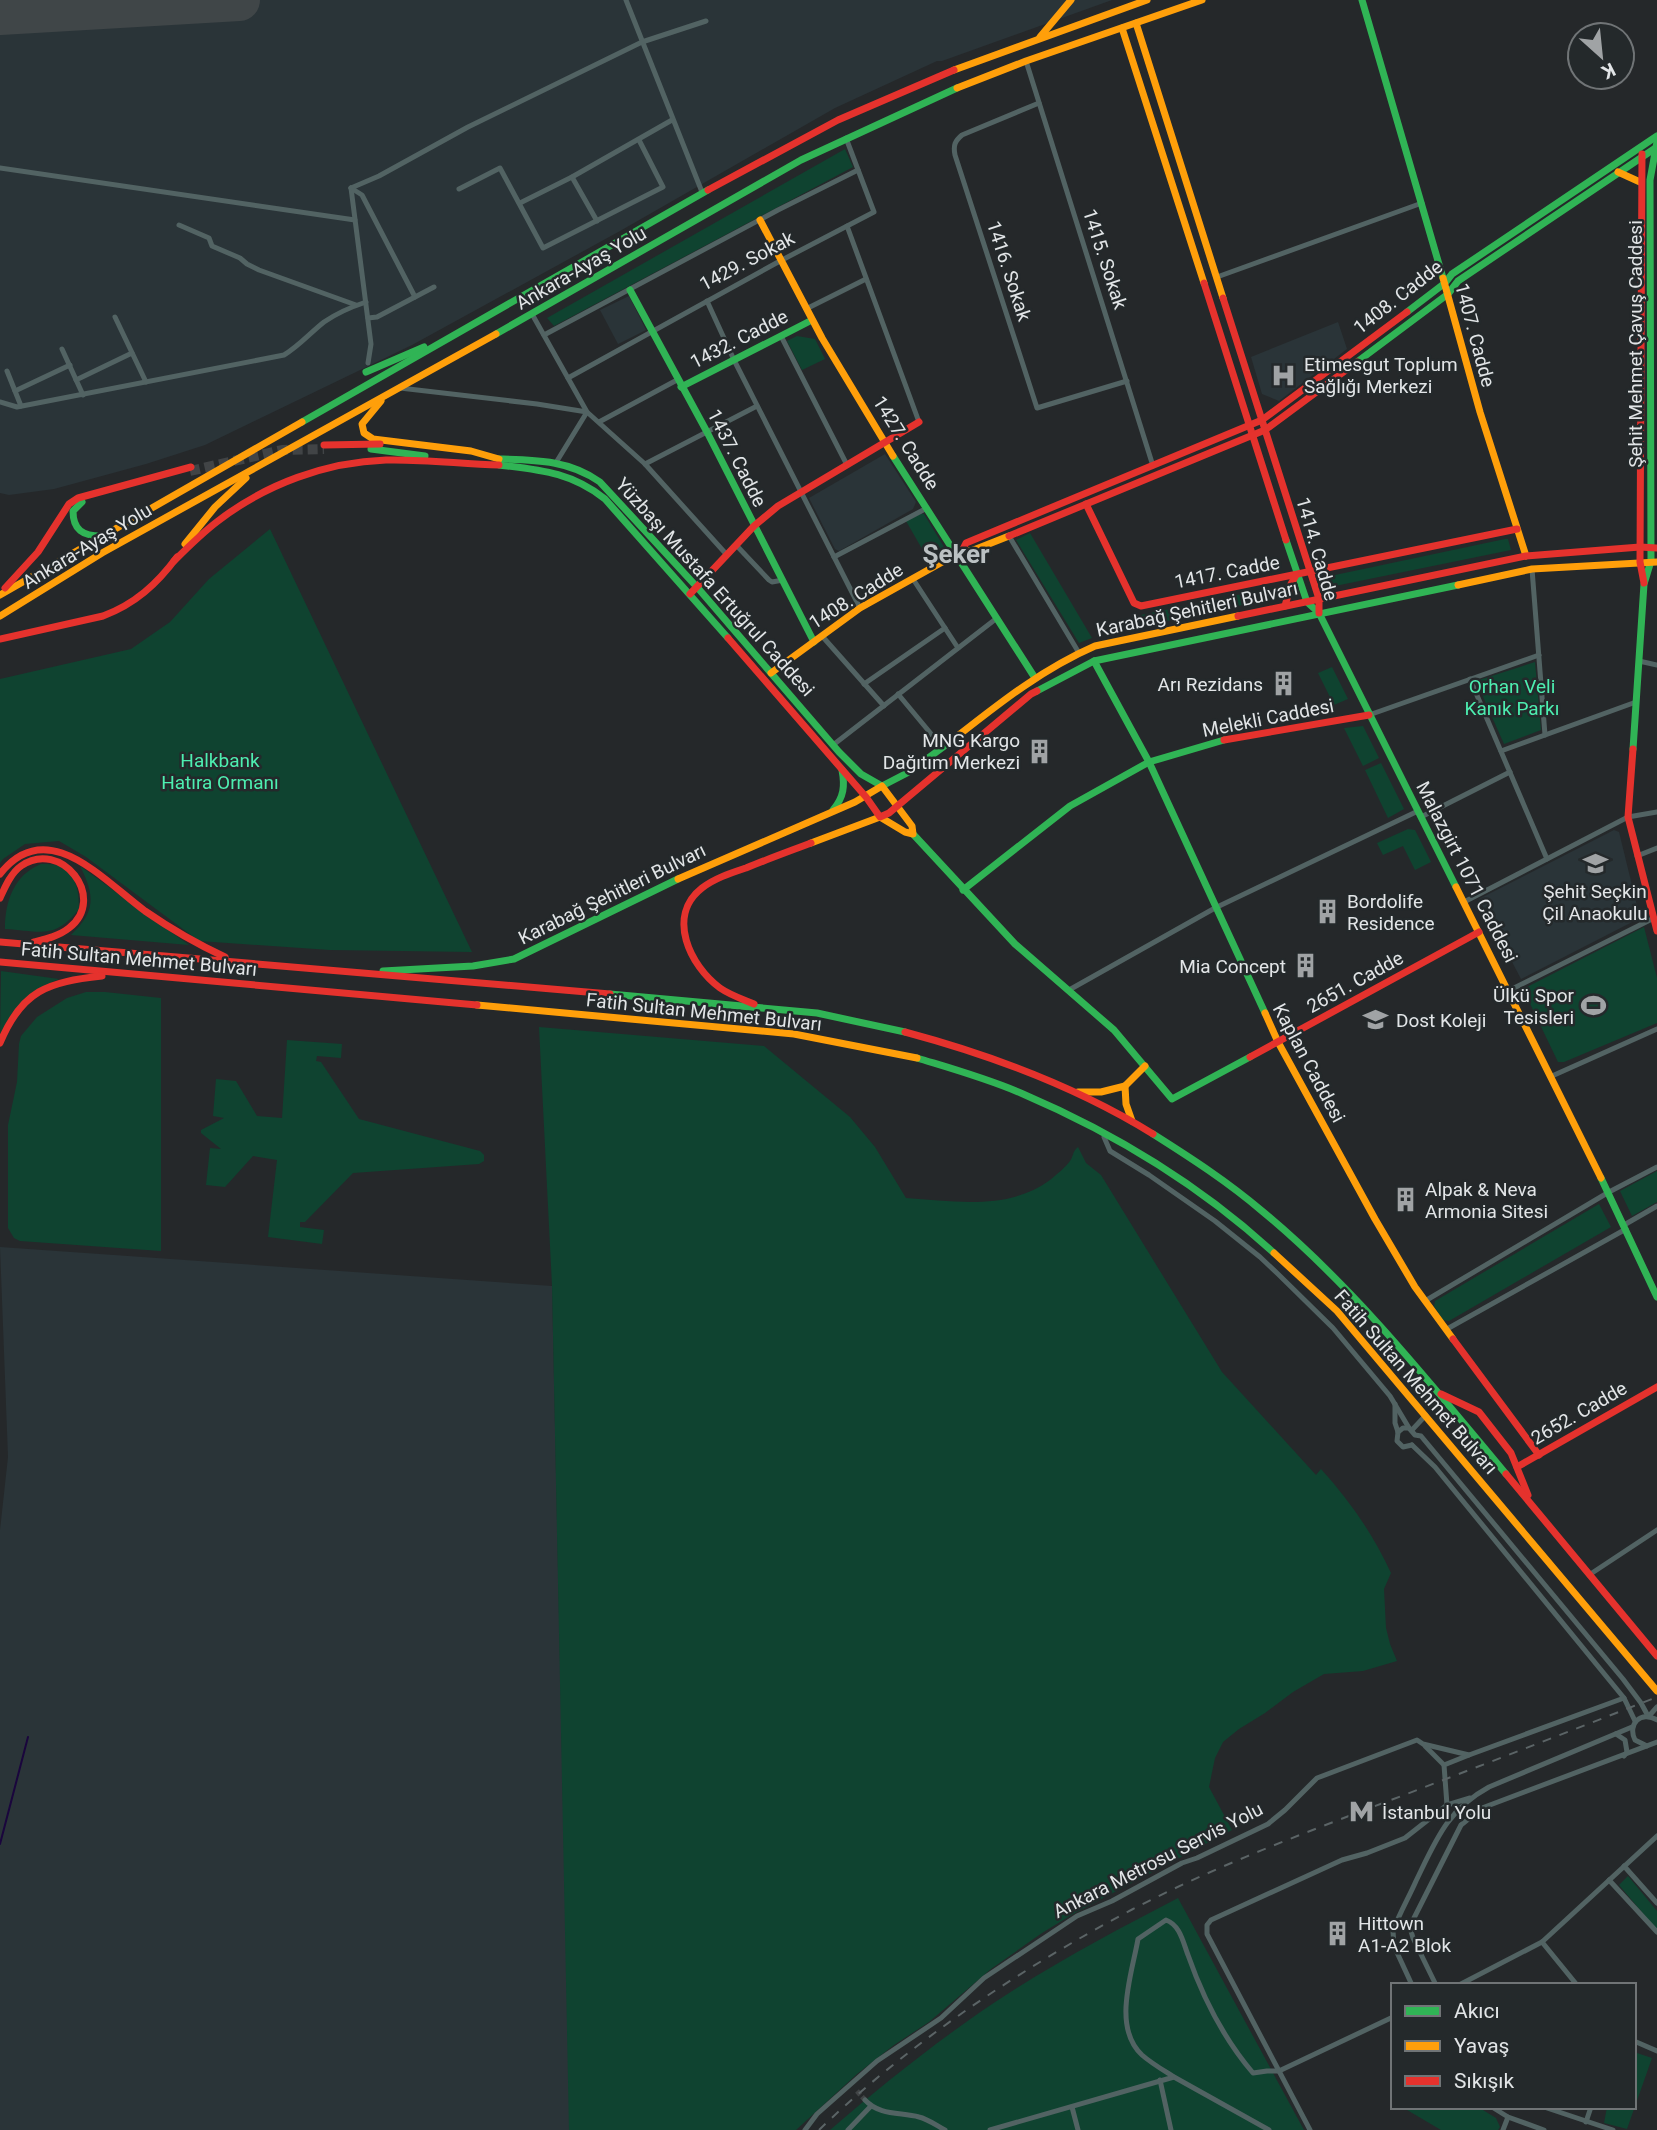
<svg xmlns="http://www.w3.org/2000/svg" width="1657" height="2130" viewBox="0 0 1657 2130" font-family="Roboto,sans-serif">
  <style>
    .built { fill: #2a3438 }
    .green { fill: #0f4330 }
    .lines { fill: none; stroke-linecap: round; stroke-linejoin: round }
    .stream { stroke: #1a053d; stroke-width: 2 }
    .runway { stroke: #404648; stroke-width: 42 }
    .street-tunnel { stroke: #414446; stroke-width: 5; stroke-dasharray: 5 2.5; stroke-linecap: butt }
    .highway-tunnel { stroke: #414446; stroke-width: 10; stroke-dasharray: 10 5; stroke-linecap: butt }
    .street { stroke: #526363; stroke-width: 5 }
    .fast { stroke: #30b455; stroke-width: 7 }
    .slow { stroke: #ff9f0a; stroke-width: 7 }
    .jam { stroke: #e5322d; stroke-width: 7 }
    .rail { stroke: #5b6466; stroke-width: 2; stroke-dasharray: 9 9; stroke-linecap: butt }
    .labels { text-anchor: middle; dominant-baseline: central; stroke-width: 5; stroke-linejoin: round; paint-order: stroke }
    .street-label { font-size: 19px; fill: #e2e5e7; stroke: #24292b }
    .poi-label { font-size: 19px; fill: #e2e5e7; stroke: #24292b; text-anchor: start }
    .park-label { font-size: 19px; fill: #4deeb0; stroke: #24292b }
    .district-label { font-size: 26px; font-weight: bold; fill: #bbc1c3; stroke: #24292b }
  </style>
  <rect width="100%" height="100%" fill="#25282a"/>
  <g class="built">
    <polygon points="0,0 1112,0 942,61 937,61 835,108 620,231 412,345 205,445 146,464 54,489 9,495 0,493"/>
    <polygon points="629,296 646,330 618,344 600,310"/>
    <polygon points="1338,322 1347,349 1279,401 1262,394 1251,357"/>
    <polygon points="885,454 916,502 913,509 839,551 835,549 809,498"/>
    <polygon points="1614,830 1619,832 1640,918 1521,979 1479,899"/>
    <polygon points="0,1247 552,1286 570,2130 0,2130 0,1530 8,1457"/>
  </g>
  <g class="green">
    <polygon points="845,149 853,167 554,326 547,318"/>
    <polygon points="797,336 815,339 825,359 802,370 787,341"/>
    <polygon points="920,514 924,514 944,547 938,556 929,561 906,521"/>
    <polygon points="270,529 472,952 330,950 199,941 86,857 59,841 25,844 3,859 0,863 0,679 131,649 170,622 209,579"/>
    <polygon points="1030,533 1092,638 1079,643 1016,540"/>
    <polygon points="1505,539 1508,539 1511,550 1335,586 1330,581 1332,575 1335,575"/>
    <polygon points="1275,587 1282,587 1284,590 1280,597 1139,627 1136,616"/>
    <polygon points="1535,662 1541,730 1504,744 1476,681"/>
    <polygon points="1332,667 1348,699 1334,705 1318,673"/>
    <polygon points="1363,726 1379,758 1363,766 1344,728"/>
    <polygon points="1381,763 1404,809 1388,818 1365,770"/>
    <polygon points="1408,829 1415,830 1431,862 1415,870 1403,846 1383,855 1377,843"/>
    <path d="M41,864C46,864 54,864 58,865C77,872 79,893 79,909C55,940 40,931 5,929C5,901 14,875 41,864Z"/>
    <path d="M80,866L189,945L71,935C96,911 95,896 80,866Z"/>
    <polygon points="1644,927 1657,978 1657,1023 1564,1062 1558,1062 1523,989"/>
    <polygon points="1,971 59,979 40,988 0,1037"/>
    <polygon points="86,992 105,992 161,998 161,1251 20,1241 14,1238 8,1228 8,1125 17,1082 19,1044 21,1036 37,1017 67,998"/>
    <path d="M539,1027L764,1046L850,1117L875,1147L906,1198C954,1201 1008,1211 1050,1180C1056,1175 1066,1167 1070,1161C1074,1155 1072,1152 1078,1147L1086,1163L1101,1175L1222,1372L1316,1475L1321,1469C1350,1501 1373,1534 1391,1573L1384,1589L1386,1628L1390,1644L1397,1661L1363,1671L1324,1674L1293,1692L1265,1713L1239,1729L1223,1742L1215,1758L1209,1787L1232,1830L1073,1914L1042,1933L991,1969L929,2022L894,2045L857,2074L796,2130H569L552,1286Z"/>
    <polygon points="287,1040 342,1044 341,1058 317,1056 316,1061 321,1062 359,1119 480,1151 484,1155 484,1161 479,1164 353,1173 305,1222 300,1222 300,1227 324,1230 322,1244 268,1237 277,1160 253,1156 225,1187 206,1185 210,1148 221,1149 201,1133 201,1130 224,1118 213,1116 216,1079 236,1081 257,1116 282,1118"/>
    <polygon points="1657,1171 1657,1202 1632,1216 1620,1191"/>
    <polygon points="1599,1204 1611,1227 1449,1321 1443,1320 1434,1306 1435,1301"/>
    <polygon points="1628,1876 1657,1911 1657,1930 1619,1885"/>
    <path d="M1178,1898L1304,2130H830C875,2091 921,2054 969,2020C1035,1973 1107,1935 1178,1898Z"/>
    <polygon points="1634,2052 1652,2058 1627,2129 1604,2123 1607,2107 1634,2107"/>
    <polygon points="1402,2107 1478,2107 1496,2118 1500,2127 1498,2130 1441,2130"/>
  </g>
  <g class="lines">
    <polyline class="stream" points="0,1844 28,1737"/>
    <polyline class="runway" points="0,14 239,0"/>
    <polyline class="street-tunnel" points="857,2091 865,2100"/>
    <polyline class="highway-tunnel" points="190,471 282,450 324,449"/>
    <g class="street">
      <polyline points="626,0 702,192"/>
      <polyline points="1026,61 1153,466"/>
      <path d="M1039,103L962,135C955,141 953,145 955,155L1037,408L1127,381"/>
      <polyline points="0,168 355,220"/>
      <polyline points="572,177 597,221"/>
      <polyline points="351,188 379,176 468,127 642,42 706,21"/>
      <polyline points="351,188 371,344 368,363"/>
      <polyline points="351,188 362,195 415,297"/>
      <polyline points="459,189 500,168 543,248 663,187 639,140"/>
      <polyline points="520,203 572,177 672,120"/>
      <polyline points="179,225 209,238 212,246 240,258 247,264 259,270 356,305"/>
      <polyline points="847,226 919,422"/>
      <polyline points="1217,277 1422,203"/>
      <polyline points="707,301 734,360 860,608"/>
      <polyline points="806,309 866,279"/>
      <polyline points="532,314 587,412 557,461"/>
      <polyline points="115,317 146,382"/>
      <polyline points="368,318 377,317 434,287"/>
      <polyline points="544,335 778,210 858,170"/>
      <polyline points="781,336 847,465"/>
      <polyline points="62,349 83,395"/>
      <polyline points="7,371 21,406"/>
      <polyline points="568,378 780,261 874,212 846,138"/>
      <polyline points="76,380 132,353"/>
      <polyline points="400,388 537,404 587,412 645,464 727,555"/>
      <polyline points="15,391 70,365"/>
      <path d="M0,402L17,407L284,355C299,346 310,333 324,322C337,313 351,307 366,302"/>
      <polyline points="599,422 677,380"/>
      <polyline points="645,464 757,406"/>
      <polyline points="1009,536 1079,653"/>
      <polyline points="736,545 769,580 772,582 783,580"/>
      <polyline points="834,557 927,508"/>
      <polyline points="1532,569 1545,735"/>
      <polyline points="913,579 958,648"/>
      <polyline points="822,636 884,706"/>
      <polyline points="1639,661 1657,665"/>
      <polyline points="1470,679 1547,859"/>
      <polyline points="864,684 945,628"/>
      <polyline points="898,694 942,747"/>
      <polyline points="1369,715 1539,655"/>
      <polyline points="833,745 997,618"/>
      <polyline points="1501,751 1636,702"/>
      <polyline points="1421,817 1510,772"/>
      <polyline points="1637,856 1657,848"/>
      <polyline points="1464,902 1628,817 1657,812"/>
      <polyline points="1069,990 1215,908 1418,811"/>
      <polyline points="1510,990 1654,918"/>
      <polyline points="1552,1076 1657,1029"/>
      <polyline points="1104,1137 1110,1151 1149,1175 1215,1221 1260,1257 1278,1274 1333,1328 1390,1396 1409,1428"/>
      <polyline points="1624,1225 1657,1206"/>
      <polyline points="1425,1301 1609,1192 1657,1167"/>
      <polyline points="1447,1329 1626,1229"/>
      <polyline points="1395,1404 1395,1423 1398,1432 1397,1441 1403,1447 1412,1445"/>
      <polyline points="1412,1430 1426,1415"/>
      <polyline points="1398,1432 1403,1428 1409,1428 1415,1435 1421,1436 1623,1679 1641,1703 1648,1716"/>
      <polyline points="1412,1445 1435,1467 1624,1698 1635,1721"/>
      <polyline points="1589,1575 1657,1530"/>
      <polyline points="1649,1716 1657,1707"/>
      <polyline points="1616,1734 1625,1740 1627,1752 1624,1756"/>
      <polyline points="1425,1746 1444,1765"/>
      <path d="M1647,1746L1635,1740C1627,1724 1641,1710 1657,1720"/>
      <polyline points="1447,1805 1444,1765 1469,1755"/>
      <polyline points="1624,1866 1657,1903"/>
      <polyline points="1609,1880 1657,1932"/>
      <polyline points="1542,1942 1577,1985"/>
      <path d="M1412,1985L1394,1946L1393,1931C1399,1914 1409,1897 1416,1881C1436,1840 1447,1810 1489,1787L1632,1727"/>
      <polyline points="1436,1985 1413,1938 1411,1931 1414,1918 1461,1825 1482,1808 1657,1742"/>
      <polyline points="1459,1985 1542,1942 1657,1836"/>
      <polyline points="1634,2041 1657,2051"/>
      <polyline points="1174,2077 1269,2130"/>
      <polyline points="1160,2080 1171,2130"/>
      <path d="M865,2100C880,2116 900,2112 919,2117C928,2119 937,2126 945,2130"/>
      <polyline points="1072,2107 1078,2130"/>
      <polyline points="1492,2107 1508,2117 1544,2130"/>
      <polyline points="1544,2107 1613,2130"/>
      <polyline points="1586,2122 1591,2107"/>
      <polyline points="805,2130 817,2114 877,2061 941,2018 984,1978 1077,1916 1112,1901 1182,1863 1197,1858 1268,1824 1285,1810 1317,1778 1417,1740 1423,1744 1469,1755 1624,1698"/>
      <polyline points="848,2130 871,2106"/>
      <path d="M990,2130L1174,2077C1163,2070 1151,2063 1142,2055C1112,2027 1132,1974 1138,1939L1166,1920C1180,1925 1183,1942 1188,1955C1203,1998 1224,2039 1253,2073L1267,2071H1279L1393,2017"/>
      <polyline points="1310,2130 1207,1934 1207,1925 1211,1920 1342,1860 1367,1853 1405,1838 1447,1805 1470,1798"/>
      <polyline points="1503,2130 1508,2117"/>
    </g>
    <g class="fast">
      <polyline points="1362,0 1443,278"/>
      <polyline points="630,290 707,432 814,642"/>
      <polyline points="1407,312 1445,283 1452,274 1657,136"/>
      <polyline points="496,334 801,160 957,88"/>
      <polyline points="1357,362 1448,294 1458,281 1657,147"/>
      <polyline points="366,372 424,347"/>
      <polyline points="681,387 812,320"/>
      <polyline points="302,422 708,190"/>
      <polyline points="371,449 425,456"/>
      <polyline points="893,456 1035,678"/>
      <path d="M499,459C536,460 569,460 600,482L697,587L839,752L861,774L882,786L909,772L950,742"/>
      <path d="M499,465C540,470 571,472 605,499L728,638"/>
      <path d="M82,502L73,511C73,530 83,536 101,536"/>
      <polyline points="1286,540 1307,602 1319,613 1456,887"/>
      <polyline points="1094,661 1149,762 1265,1013"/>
      <polyline points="1037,691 1094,661 1458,585"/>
      <polyline points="1633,749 1644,584 1651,561 1650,180 1657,142"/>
      <path d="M833,810C844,797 845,786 842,770"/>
      <polyline points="913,834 1015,944 1114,1030 1172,1099 1250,1057"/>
      <polyline points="963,890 1070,806 1149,762 1224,740"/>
      <polyline points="383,971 473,966 514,959 678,879"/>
      <polyline points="610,994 817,1013 905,1032"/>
      <path d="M917,1058C953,1069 989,1079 1023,1094C1114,1133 1201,1186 1274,1253"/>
      <path d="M1153,1134C1191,1158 1228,1182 1262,1211C1354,1287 1430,1383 1506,1474"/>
      <polyline points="1601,1178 1657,1297"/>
    </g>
    <g class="slow">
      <polyline points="1136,23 1223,298"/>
      <polyline points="1122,28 1204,283"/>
      <polyline points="1040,37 1071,0"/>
      <polyline points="954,70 1147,0"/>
      <polyline points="957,88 1026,61 1202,0"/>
      <polyline points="1618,172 1640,182"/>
      <polyline points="760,220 822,338 893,456"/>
      <polyline points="1443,278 1480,412 1526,556"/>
      <polyline points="381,401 362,424 364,433 373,439 471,451 499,459"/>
      <polyline points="185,544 215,507 246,478"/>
      <polyline points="1458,585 1532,569 1657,562"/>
      <polyline points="0,595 302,422"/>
      <polyline points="0,616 102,553 496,334"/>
      <polyline points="771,673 860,608 962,551 971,551 1009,536"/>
      <path d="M950,742C996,706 1040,670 1095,646L1238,616"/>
      <polyline points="678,879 855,802 882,786 912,826 913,834 905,832 880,817 811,843"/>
      <polyline points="1456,887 1601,1178"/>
      <polyline points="477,1005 794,1034 917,1058"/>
      <polyline points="1265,1013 1278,1042 1375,1219 1415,1287 1453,1339"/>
      <polyline points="1125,1086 1145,1066"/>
      <polyline points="1078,1092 1101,1092 1125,1086 1126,1104 1132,1121"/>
      <polyline points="1274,1253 1337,1311 1657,1691"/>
    </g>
    <g class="jam">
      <polyline points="1642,154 1640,562 1644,583"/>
      <polyline points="708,190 838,120 954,70"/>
      <polyline points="1204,283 1286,540"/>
      <polyline points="1223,298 1319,599 1319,613"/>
      <polyline points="324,445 380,444"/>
      <polyline points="1086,504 1134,603 1141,606 1517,529"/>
      <polyline points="1009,536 1265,430 1357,362"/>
      <polyline points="962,551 966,543 1262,420 1407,312"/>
      <path d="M174,561C188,547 202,533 218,521C266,484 326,462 386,460C424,459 461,464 499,465"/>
      <polyline points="5,588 38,552 69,504 78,498 191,467"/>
      <polyline points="690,594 754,526 778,506 919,422"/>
      <polyline points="1285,606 1291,584 1296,575"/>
      <polyline points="1238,616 1526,556 1640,547 1657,548"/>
      <polyline points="728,638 866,797 880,817 889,813 1031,694 1037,691"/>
      <path d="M0,639L103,616C135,604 157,584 177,557"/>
      <polyline points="1224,740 1369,715"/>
      <polyline points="1633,749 1628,817 1657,931"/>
      <path d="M0,874C47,814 103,880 145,911C171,929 197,944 225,957"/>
      <path d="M0,898C5,887 11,873 21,866C61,838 108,898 69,928C59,936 46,939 34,942"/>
      <polyline points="0,942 610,994"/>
      <polyline points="0,962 477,1005"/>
      <path d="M754,1004C742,999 730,995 720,988C690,966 666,916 702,888C715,878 731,873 746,868C768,859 790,851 811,843"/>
      <path d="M905,1032C991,1055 1077,1087 1153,1134"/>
      <path d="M0,1043C22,990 48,982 102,976"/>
      <polyline points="1250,1057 1479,932"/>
      <polyline points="1453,1339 1539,1455"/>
      <polyline points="1441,1394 1479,1412 1511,1453 1528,1495"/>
      <polyline points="1517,1467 1657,1387"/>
      <polyline points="1506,1474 1657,1656"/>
    </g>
    <path class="rail" d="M819,2130C909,2043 1023,1967 1133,1909C1216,1866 1304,1833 1391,1800C1480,1766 1568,1732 1657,1697"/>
  </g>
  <defs>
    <symbol id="hospital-bare" viewBox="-9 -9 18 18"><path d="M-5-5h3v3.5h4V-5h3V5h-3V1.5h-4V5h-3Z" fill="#a0a3a5" stroke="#24292b" stroke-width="2.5" paint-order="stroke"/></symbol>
    <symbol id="building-bare" viewBox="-9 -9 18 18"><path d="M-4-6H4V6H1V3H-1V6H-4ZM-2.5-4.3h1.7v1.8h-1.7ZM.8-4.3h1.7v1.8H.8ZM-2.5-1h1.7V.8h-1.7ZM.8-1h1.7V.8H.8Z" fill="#a0a3a5" stroke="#24292b" stroke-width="2.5" paint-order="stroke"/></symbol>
    <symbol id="school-bare" viewBox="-9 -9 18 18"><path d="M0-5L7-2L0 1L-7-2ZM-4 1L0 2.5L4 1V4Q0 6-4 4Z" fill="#a0a3a5" stroke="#24292b" stroke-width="2.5" paint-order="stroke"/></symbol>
    <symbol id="stadium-bare" viewBox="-9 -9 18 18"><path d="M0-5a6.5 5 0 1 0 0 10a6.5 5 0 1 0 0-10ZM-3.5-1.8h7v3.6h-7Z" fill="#a0a3a5" stroke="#24292b" stroke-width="2.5" paint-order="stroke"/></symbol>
    <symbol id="metro-bare" viewBox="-9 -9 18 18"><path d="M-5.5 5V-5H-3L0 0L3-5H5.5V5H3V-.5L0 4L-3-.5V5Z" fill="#a0a3a5" stroke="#24292b" stroke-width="2.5" paint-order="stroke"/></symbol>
  </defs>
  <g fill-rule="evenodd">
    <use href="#hospital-bare" x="1266" y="358" width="35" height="35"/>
    <use href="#building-bare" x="1266" y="666" width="35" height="35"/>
    <use href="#building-bare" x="1022" y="734" width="35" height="35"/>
    <use href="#school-bare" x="1578" y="846" width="35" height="35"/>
    <use href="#building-bare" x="1310" y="894" width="35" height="35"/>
    <use href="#building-bare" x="1288" y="948" width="35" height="35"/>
    <use href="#stadium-bare" x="1576" y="988" width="35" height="35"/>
    <use href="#school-bare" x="1358" y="1002" width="35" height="35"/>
    <use href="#building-bare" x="1388" y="1182" width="35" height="35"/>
    <use href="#metro-bare" x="1344" y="1794" width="35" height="35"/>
    <use href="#building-bare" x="1320" y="1916" width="35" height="35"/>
  </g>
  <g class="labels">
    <g class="street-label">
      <text transform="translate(1105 259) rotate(72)">1415. Sokak</text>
      <text transform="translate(747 261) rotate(-28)">1429. Sokak</text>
      <text transform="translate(581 268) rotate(-30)">Ankara-Ayaş Yolu</text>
      <text transform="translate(1009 271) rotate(72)">1416. Sokak</text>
      <text transform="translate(1398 297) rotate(-38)">1408. Cadde</text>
      <text transform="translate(1475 335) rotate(75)">1407. Cadde</text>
      <text transform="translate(739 339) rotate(-27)">1432. Cadde</text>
      <text transform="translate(1635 344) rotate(-90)">Şehit Mehmet Çavuş Caddesi</text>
      <text transform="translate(906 443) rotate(58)">1427. Cadde</text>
      <text transform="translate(737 458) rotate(63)">1437. Cadde</text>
      <text transform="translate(87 546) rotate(-31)">Ankara-Ayaş Yolu</text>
      <text transform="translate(1317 549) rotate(74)">1414. Cadde</text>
      <text transform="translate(1227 572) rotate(-11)">1417. Cadde</text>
      <text transform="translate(715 587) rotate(48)">Yüzbaşı Mustafa Ertuğrul Caddesi</text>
      <text transform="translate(856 596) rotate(-32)">1408. Cadde</text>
      <text transform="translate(1197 609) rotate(-12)">Karabağ Şehitleri Bulvarı</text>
      <text transform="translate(1268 718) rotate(-11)">Melekli Caddesi</text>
      <text transform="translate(1467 872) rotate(63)">Malazgirt 1071 Caddesi</text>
      <text transform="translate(612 894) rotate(-26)">Karabağ Şehitleri Bulvarı</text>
      <text transform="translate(139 959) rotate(5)">Fatih Sultan Mehmet Bulvarı</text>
      <text transform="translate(1355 982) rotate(-29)">2651. Cadde</text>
      <text transform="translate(704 1012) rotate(6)">Fatih Sultan Mehmet Bulvarı</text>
      <text transform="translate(1309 1063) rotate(62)">Kaplan Caddesi</text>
      <text transform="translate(1416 1382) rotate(49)">Fatih Sultan Mehmet Bulvarı</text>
      <text transform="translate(1579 1413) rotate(-30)">2652. Cadde</text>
      <text transform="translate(1158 1860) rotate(-27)">Ankara Metrosu Servis Yolu</text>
    </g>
    <g class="poi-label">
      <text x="1304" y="364">Etimesgut Toplum<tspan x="1304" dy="22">Sağlığı Merkezi</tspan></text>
      <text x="1263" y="684" text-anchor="end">Arı Rezidans</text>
      <text x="1020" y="740" text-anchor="end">MNG Kargo<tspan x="1020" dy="22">Dağıtım Merkezi</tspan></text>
      <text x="1595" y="891" text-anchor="middle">Şehit Seçkin<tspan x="1595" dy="22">Çil Anaokulu</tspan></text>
      <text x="1347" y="901">Bordolife<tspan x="1347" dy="22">Residence</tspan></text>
      <text x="1286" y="966" text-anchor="end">Mia Concept</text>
      <text x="1574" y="995" text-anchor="end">Ülkü Spor<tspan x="1574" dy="22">Tesisleri</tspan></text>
      <text x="1396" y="1020">Dost Koleji</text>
      <text x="1425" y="1189">Alpak &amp; Neva<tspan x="1425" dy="22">Armonia Sitesi</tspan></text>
      <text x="1382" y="1812">İstanbul Yolu</text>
      <text x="1358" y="1923">Hittown<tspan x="1358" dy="22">A1-A2 Blok</tspan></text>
    </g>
    <g class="park-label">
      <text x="1512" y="686">Orhan Veli<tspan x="1512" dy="22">Kanık Parkı</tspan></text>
      <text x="220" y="760">Halkbank<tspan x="220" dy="22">Hatıra Ormanı</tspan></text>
    </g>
    <g class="district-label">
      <text x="956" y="554">Şeker</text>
    </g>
  </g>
  <rect x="1391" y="1983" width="245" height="126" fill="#24292b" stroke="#707476" stroke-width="2"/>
  <rect x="1405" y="2006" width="35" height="10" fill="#30b455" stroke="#707476" stroke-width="2"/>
  <text x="1454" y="2018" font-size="21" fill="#e2e5e7">Akıcı</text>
  <rect x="1405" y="2041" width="35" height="10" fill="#ff9f0a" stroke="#707476" stroke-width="2"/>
  <text x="1454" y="2053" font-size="21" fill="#e2e5e7">Yavaş</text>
  <rect x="1405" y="2076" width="35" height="10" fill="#e5322d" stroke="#707476" stroke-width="2"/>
  <text x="1454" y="2088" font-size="21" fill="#e2e5e7">Sıkışık</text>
  <g transform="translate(1601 56) rotate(153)"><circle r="33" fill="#24292b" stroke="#707476" stroke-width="2"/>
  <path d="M0-5L12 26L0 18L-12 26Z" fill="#a0a3a5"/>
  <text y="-10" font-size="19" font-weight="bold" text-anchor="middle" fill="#e2e5e7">K</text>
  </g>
</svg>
